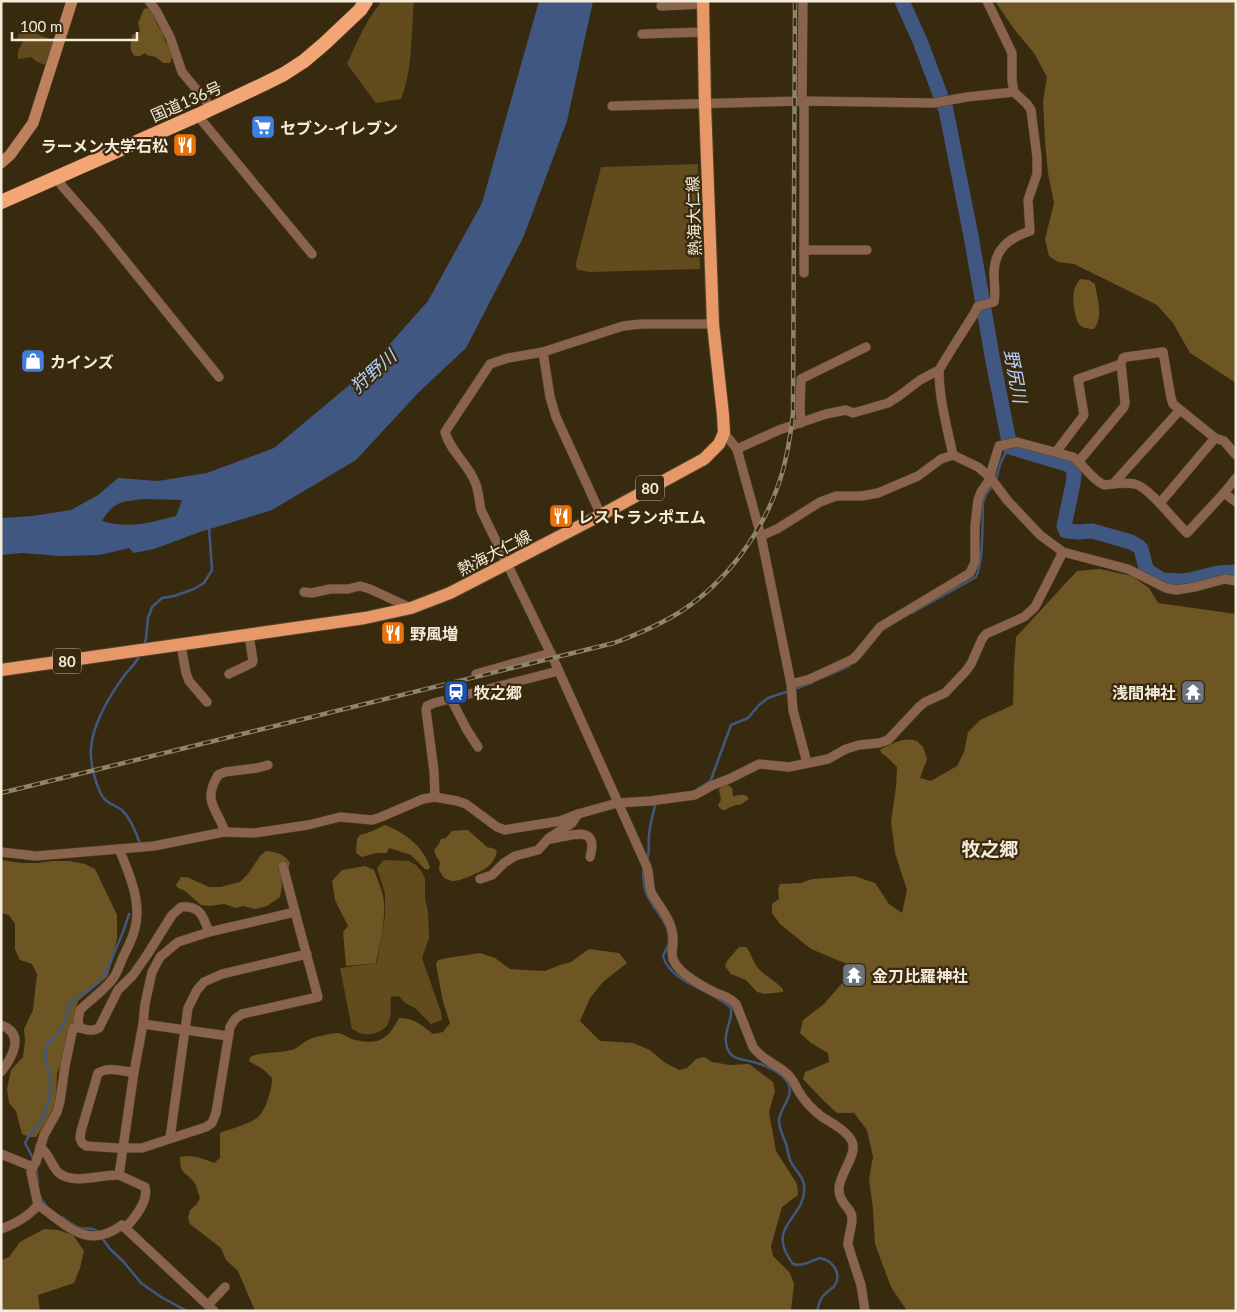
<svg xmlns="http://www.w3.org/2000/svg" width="1237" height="1312" viewBox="0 0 1237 1312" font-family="Lato,'Noto Sans JP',sans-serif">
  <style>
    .green { fill: #624b1d }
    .forest { fill: #6e5624 }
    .water { fill: #405881; fill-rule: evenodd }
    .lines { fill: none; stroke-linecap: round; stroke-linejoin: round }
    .stream { stroke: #405881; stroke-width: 2.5 }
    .river { stroke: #405881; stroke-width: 15 }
    .minor-casing { stroke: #52452b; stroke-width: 10 }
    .secondary-casing { stroke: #52452b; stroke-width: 12 }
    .primary-casing { stroke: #52452b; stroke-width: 14 }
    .trunk-casing { stroke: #52452b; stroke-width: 15 }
    .minor { stroke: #8a634d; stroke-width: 9 }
    .secondary { stroke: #be815d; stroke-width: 11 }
    .primary { stroke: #e79868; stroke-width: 12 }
    .trunk { stroke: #f3a576; stroke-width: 14 }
    .rail-casing { stroke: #90846e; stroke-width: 4.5 }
    .rail { stroke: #382a0e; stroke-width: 2.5; stroke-dasharray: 8; stroke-linecap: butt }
    .labels { text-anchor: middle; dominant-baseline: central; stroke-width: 4.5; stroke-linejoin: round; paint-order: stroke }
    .shield { fill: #382a0e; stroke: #bcb19e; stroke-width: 1 }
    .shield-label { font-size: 15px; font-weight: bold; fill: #f4ebdb }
    .street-label { font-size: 16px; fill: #f4ebdb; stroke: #382a0e }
    .poi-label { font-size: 16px; font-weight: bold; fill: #f4ebdb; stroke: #382a0e; text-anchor: start }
    .water-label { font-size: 18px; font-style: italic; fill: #b8cff8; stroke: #382a0e }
    .quarter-label { font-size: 19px; font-weight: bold; fill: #f4ebdb; stroke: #382a0e }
  </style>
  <rect width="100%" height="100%" fill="#382a0e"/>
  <g class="green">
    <path d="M382,1H414C411,34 413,68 401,99L376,103L347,64C357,42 366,20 382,1Z"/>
    <polygon points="25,29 55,41 46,65 37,62 31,57 18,59 18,51 23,41 17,38 21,31"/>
    <polygon points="698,164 700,269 590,272 578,270 576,267 576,263 601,167"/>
    <path d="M384,860L409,861L416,865L422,872L425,879V899L428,912L429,938L422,958L441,1012L442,1020L431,1024L415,1008L405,1003L399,996L391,997C390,1004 392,1013 389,1021C386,1032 370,1037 359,1033C357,1032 355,1030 352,1029L340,968L377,963L385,916V894L377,868Z"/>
  </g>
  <g class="forest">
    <polygon points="995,1 1236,1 1236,383 1190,353 1173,323 1157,305 1074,264 1058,262 1049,256 1045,239 1054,203 1048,173 1045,141 1043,101 1047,77 1034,53 1014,29"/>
    <path d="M147,8L151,10L158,26L162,31L166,43L170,46L173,53L170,63H163L156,57L147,55L145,53L140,56H135C127,47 132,45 132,35L139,33L140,30L138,23L144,9Z"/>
    <path d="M1080,279L1089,280L1095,284C1097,298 1104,317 1094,329C1088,329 1080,328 1077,321C1076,319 1076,316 1075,313C1073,301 1071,290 1080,279Z"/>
    <path d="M1100,569L1132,576L1149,588L1158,603L1236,614V1311H907L891,1287L875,1244L873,1209L869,1179L873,1157L867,1130L854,1113H837L824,1101L803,1079L805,1072L829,1062L828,1053L811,1043L800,1033L803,1020L824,1004L850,974L847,964L811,949L780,924L772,913V904L779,899L778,889L780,884L801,883L812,879L854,876L875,883L889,904L902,913L907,890L895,853L891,821L896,787L897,767L887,757L881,753L880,750C884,747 898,741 904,740C908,739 913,740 917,741L923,747L927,759L920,778L931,781L957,766L964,752L968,732L980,720L1013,705L1014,667L1016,637L1077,571Z"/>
    <path d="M722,785H728L732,788L733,796C739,796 745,792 749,799C747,800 744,802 742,804C740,805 735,805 733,806C725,809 723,814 718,805L721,800L719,790Z"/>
    <path d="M385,825C405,833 423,846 430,867L428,870L425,869L411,855L389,848L387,853H376L362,857L356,853L357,839L360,835L370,832Z"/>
    <path d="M464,830H468L487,847L495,849L497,852C493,867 481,872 468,877C462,879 458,881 452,881C449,880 447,879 444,878L439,870L440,862L436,856L434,850L439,844L441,839L446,838L452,831Z"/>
    <path d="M266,851C276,852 285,854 290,863L288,870L281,876L282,886L280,897L267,906L255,909L243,906L236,908L224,904L210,906L201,905L185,891L178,888L176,885L181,877H187L209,887H220L240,882L248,874L260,856Z"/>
    <polygon points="1,860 21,863 38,863 52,861 69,861 85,864 95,869 117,915 117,938 112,962 107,977 78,1001 75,1012 77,1024 74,1044 65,1057 57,1073 56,1102 46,1122 36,1137 29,1137 22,1134 16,1111 9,1103 7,1089 11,1070 23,1057 25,1041 24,1029 33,1010 37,974 32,964 20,960 15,949 15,924 9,915 1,913"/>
    <path d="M365,866L374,870C377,878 381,887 383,896C387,915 380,944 376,963L346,966L343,932L348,926L335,900L332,881L342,870Z"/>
    <path d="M739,947H746C751,952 752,961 758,968C765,976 776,981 783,989V992L765,994L757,992L746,980L731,974L725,966L727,961Z"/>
    <path d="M589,949L619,953L627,963L603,982L590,998L580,1021L600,1041L633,1043L650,1050L664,1062L679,1070L687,1068L696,1059L704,1057L712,1062L730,1065L749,1064L773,1082L775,1091L769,1112L776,1151L797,1184L798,1195L782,1207L771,1246L773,1256L790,1273L794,1284L791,1311H255L238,1271L226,1260L221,1248L190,1224L188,1218L190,1210L197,1204L200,1198C198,1193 197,1186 194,1182C184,1170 180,1175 180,1157C190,1154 204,1159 214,1163L220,1158V1133C232,1128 247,1125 257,1118C266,1111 272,1089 272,1078L264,1070L249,1061L250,1057C263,1051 278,1054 291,1050C297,1049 302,1043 308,1040C313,1037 332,1033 338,1033C344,1034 350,1039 356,1040C379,1046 389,1038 399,1018C415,1018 421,1025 433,1034L443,1032L450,1023L443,1002L436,964L438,960L447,958L480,953L495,958L510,969L545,971L560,965L571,962Z"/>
    <polygon points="44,1229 58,1230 73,1235 84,1251 80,1268 74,1283 38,1295 40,1311 1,1311 1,1260 9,1257 20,1242"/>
  </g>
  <path class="water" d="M539,1H593L567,121L523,238L466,348L419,392L356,460L272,510L200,532L154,549L134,553L129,548L100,555L60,556L22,553L1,555V518L33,516L71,510L98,495L118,478L158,481L207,473L274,448L365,372L428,301L482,203ZM144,499L182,500L176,516C148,523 130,529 102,521C115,500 122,502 144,499Z"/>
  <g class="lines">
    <g class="stream">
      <path d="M996,480C999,468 1001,457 1010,447"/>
      <path d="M912,613L976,577C984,560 982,522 983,502L986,494L993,485"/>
      <polyline points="144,645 146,639 148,618 152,607 162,598 174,596 194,589 204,583 212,570 209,527"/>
      <path d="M140,654C137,663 129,669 124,676C110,695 92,725 91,749C90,763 95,782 101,794C106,804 114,804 122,810C131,819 136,832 140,844"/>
      <polyline points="822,678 849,666"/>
      <polyline points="795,689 813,682"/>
      <polyline points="699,788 710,781 712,777 728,733 731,725 748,718 759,705 768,698 789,691"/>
      <path d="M647,860C650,852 648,844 649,835C650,823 653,814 656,802"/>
      <path d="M643,867C643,876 643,887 647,895C654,911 673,925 668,945C667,949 664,953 663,956C670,983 714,991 731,1008C733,1020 724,1030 726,1042C728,1060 739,1058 753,1062C765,1065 778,1071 786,1080C798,1095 778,1108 779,1122C780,1130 783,1137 786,1144C788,1150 788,1156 791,1162C795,1170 803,1176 804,1185C808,1219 763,1224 793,1264C803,1267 810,1261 820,1258C832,1260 842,1273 835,1285C833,1288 829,1290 826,1293C820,1298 819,1304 817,1311"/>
      <polyline points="34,1160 25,1143 27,1139 44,1116 51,1092 50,1080 45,1054 47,1045 59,1032 65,1022 70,1003 94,986 106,972 123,932 129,914"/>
      <polyline points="36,1167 38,1184"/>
      <polyline points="40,1195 41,1199 47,1207"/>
      <path d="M62,1217C67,1221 74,1226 80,1228C88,1230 93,1226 99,1233"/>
      <polyline points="102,1238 110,1249 123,1261 141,1283 161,1297 187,1311"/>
    </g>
    <polyline class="river" points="902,1 920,41 946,110 971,236 993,361 1010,447 1060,462 1069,465 1073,469 1074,474 1073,484 1064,526 1066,531 1079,532 1092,531 1131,542 1138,546 1141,549 1146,568 1149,572 1162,580 1179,581 1190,580 1218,573 1234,572 1236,574"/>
    <defs>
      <g id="minor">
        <polyline points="149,1 157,12 170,37 182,72 206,101 210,109"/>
        <polyline points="803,1 802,101 804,107 804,273"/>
        <polyline points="661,6 703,4"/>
        <polyline points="642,34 704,32"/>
        <polyline points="612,106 802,101 934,103 967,97 1014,92"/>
        <polyline points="198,115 203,122 312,254"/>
        <polyline points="57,178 62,186 98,227 219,377"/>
        <polyline points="804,250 867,250"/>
        <path d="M713,324H641L623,326L543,352L508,358L490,364L445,432C450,451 468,464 475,482C479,491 479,501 481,510L553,658L647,867C650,876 648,886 652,894C658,905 667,914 671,927C679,950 661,954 686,975C695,982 706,988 716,993C724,996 730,998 736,1004L753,1047C762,1060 775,1063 786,1073C792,1077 795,1085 799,1092C805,1102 813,1110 822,1117C831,1122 852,1134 853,1145C855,1157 840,1174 839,1188C838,1204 853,1208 852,1219C852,1228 848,1236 848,1245L861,1285L865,1311"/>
        <polyline points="543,352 550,397 556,417 601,515"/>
        <path d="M939,370C939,399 947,427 953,455"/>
        <polyline points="801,423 800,408 801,379 866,347"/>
        <polyline points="724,433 737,449 761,536 791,684 793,710 807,763"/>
        <path d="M737,449L779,430L826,414L846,410L853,413L888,403L899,396L920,380L939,370L953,347L974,314L978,306L994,302C996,292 994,283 994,274C994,249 1009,238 1030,231L1028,200L1037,174V157L1031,110L1027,104L1014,92L1012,81V53L987,1"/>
        <polyline points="1056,452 1084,415 1078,379 1121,364"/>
        <polyline points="1079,461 1124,407 1125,402 1121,364 1123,358 1126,357 1163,352 1171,398 1173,404 1215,438 1224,441 1236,455"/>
        <polyline points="1113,484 1180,410"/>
        <polyline points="1224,493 1236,502"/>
        <polyline points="1160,503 1215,438"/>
        <polyline points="761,536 777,529 820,502 836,496 862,496 878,493 918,476 941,459 953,455 978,467 990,477 1007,500 1040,535 1063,552 1128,569 1166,588 1176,590 1195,587 1225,579 1236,581"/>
        <polyline points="304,592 312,593 330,589 348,589 360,586 370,589 411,608"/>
        <polyline points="181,645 186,673 189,681 207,702"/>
        <polyline points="229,674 252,663 253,661 249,635"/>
        <polyline points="476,674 551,653"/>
        <path d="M791,684L810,679L853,659L858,654L880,627L970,573L975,562V526L978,500L981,492L988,482L999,446L1017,442L1073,457C1084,465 1091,479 1104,485C1114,484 1125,482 1135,484C1150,488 1175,522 1187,533L1224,493L1236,478"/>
        <polyline points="451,699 467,730 478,747"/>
        <polyline points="435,797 434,771 426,710 427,706 434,703 558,671"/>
        <path d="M225,832C217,808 202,802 218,775L225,772L257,768L268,765"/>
        <path d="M550,839C568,837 600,822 590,857"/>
        <polyline points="1,852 36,856 119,849 154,846 224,832 254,833 308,825 340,817 372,820 381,817 423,799 435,797 457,801 466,804 497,827 505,830 510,829 560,821 578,814 617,803 650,801 695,795 713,785 729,779 759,764 789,767 828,759 846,749 859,745 879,743 888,740 919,707 925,702 945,693 965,672 971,664 982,639 986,634 1024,617 1035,607 1063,552"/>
        <polyline points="283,866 295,912"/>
        <polyline points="480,879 492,875 504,863 515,856 538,850 549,838 572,823 578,814"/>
        <path d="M295,912L318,997L242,1014L235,1019L230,1027L216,1113L212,1123L206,1127L142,1148H117L86,1146L82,1143L80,1138L81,1131L98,1073C109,1066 121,1072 134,1072L143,1024L145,1004L152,972L160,957L178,942L209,932Z"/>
        <path d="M209,932C203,916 200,905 181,907L172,915L147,955L133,975L118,990L99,1028C88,1034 84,1026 73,1028L65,1066L60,1101L57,1112L44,1135L36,1162L33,1167L31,1172L38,1205C67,1225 87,1251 122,1225L214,1311"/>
        <polyline points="143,1024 228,1036"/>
        <path d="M1,1025C26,1034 12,1058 1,1072"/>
        <path d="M79,1027L78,1020L80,1010C90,1000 102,992 111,981C117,975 120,964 123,957C128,947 133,938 135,928C142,902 129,873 119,849"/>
        <polyline points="170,1138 188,1008 197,990 204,982 222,974 307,954"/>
        <path d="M40,1147C50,1154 51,1166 59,1173C73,1185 102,1174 119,1175"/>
        <polyline points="1,1154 33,1167"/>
        <path d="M125,1228C134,1219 149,1201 145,1187L119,1175L123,1148L134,1072"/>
        <path d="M1,1229C15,1224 29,1216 38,1205"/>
        <polyline points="208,1305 225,1287"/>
      </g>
      <polyline id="secondary" points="1,163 10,155 33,123 72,1"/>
      <polyline id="primary" points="1,670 365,618 411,608 450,593 601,515 704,459 719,444 724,433 723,415 713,324 705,104 703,1"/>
      <polyline id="trunk" points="1,202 198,115 264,84 284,74 304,61 324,44 360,10 366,1"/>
    </defs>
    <use href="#minor" class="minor-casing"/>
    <use href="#secondary" class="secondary-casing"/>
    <use href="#primary" class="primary-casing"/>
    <use href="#trunk" class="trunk-casing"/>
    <use href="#minor" class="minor"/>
    <use href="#secondary" class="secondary"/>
    <use href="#primary" class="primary"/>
    <use href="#trunk" class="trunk"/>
    <defs>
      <path id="rail" d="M1,793L614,643C633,636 652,628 670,618C725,587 766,530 783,470C788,451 791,432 793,413L795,1"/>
    </defs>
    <use href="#rail" class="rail-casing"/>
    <use href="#rail" class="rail"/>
  </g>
  <defs>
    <symbol id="supermarket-square" viewBox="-11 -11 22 22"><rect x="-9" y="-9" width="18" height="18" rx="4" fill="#3f7fe0" stroke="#382a0e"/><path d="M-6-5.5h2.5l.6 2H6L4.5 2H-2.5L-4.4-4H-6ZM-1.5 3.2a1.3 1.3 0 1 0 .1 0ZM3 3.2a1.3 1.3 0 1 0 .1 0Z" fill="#fff"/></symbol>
    <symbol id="restaurant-square" viewBox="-11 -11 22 22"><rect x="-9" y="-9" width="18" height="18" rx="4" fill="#e8710a" stroke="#382a0e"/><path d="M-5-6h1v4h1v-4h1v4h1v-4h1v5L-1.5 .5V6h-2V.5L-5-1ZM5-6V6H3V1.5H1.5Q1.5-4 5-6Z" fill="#fff"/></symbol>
    <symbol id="shop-square" viewBox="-11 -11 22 22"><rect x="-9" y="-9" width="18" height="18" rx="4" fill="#3f7fe0" stroke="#382a0e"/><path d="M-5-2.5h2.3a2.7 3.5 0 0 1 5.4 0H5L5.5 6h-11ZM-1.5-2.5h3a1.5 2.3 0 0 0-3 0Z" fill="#fff"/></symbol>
    <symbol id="station-square" viewBox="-11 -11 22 22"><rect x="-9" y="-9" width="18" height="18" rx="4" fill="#1a4fb4" stroke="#382a0e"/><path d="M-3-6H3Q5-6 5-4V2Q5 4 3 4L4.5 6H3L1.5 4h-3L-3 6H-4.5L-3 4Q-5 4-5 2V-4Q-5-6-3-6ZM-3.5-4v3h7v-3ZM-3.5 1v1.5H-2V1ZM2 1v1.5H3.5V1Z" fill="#fff"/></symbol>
    <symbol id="temple-square" viewBox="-11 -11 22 22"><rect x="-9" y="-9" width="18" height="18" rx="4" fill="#6b7280" stroke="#382a0e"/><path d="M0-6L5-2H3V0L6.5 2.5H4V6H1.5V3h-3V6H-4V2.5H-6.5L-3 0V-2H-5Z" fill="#fff"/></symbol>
  </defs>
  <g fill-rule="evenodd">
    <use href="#supermarket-square" x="249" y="113" width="28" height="28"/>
    <use href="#restaurant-square" x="171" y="131" width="28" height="28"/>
    <use href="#shop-square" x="19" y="347" width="28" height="28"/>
    <use href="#restaurant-square" x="547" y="502" width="28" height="28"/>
    <use href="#restaurant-square" x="379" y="619" width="28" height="28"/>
    <use href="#station-square" x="442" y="678" width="28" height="28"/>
    <use href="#temple-square" x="1179" y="678" width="28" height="28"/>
    <use href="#temple-square" x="840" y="961" width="28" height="28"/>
  </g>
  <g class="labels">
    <g class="shield">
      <rect x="636" y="475.5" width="28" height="25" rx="4"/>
      <rect x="53" y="648.5" width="28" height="25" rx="4"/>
    </g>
    <g class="shield-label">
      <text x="650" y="488">80</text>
      <text x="67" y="661">80</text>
    </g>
    <g class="street-label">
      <text transform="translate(186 101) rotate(-24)">国道136号</text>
      <text transform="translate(693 216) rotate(-92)">熱海大仁線</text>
      <text transform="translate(494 552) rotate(-27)">熱海大仁線</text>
    </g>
    <g class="poi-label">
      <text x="280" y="127">セブン-イレブン</text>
      <text x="168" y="145" text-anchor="end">ラーメン大学石松</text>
      <text x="50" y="361">カインズ</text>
      <text x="578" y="516">レストランポエム</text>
      <text x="410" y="633">野風増</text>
      <text x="474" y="692">牧之郷</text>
      <text x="1176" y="692" text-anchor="end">浅間神社</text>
      <text x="872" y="975">金刀比羅神社</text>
    </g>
    <g class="water-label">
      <text transform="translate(373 371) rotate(-42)">狩野川</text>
      <text transform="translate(1016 376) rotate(79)">野尻川</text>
    </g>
    <g class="quarter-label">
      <text x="990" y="848">牧之郷</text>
    </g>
  </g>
  <rect width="1237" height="1312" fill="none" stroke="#f4ebdb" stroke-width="5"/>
  <path d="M12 32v8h125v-8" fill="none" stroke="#f4ebdb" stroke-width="2.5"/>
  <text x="20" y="32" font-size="15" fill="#f4ebdb" stroke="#382a0e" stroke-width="4" paint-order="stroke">100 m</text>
</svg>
